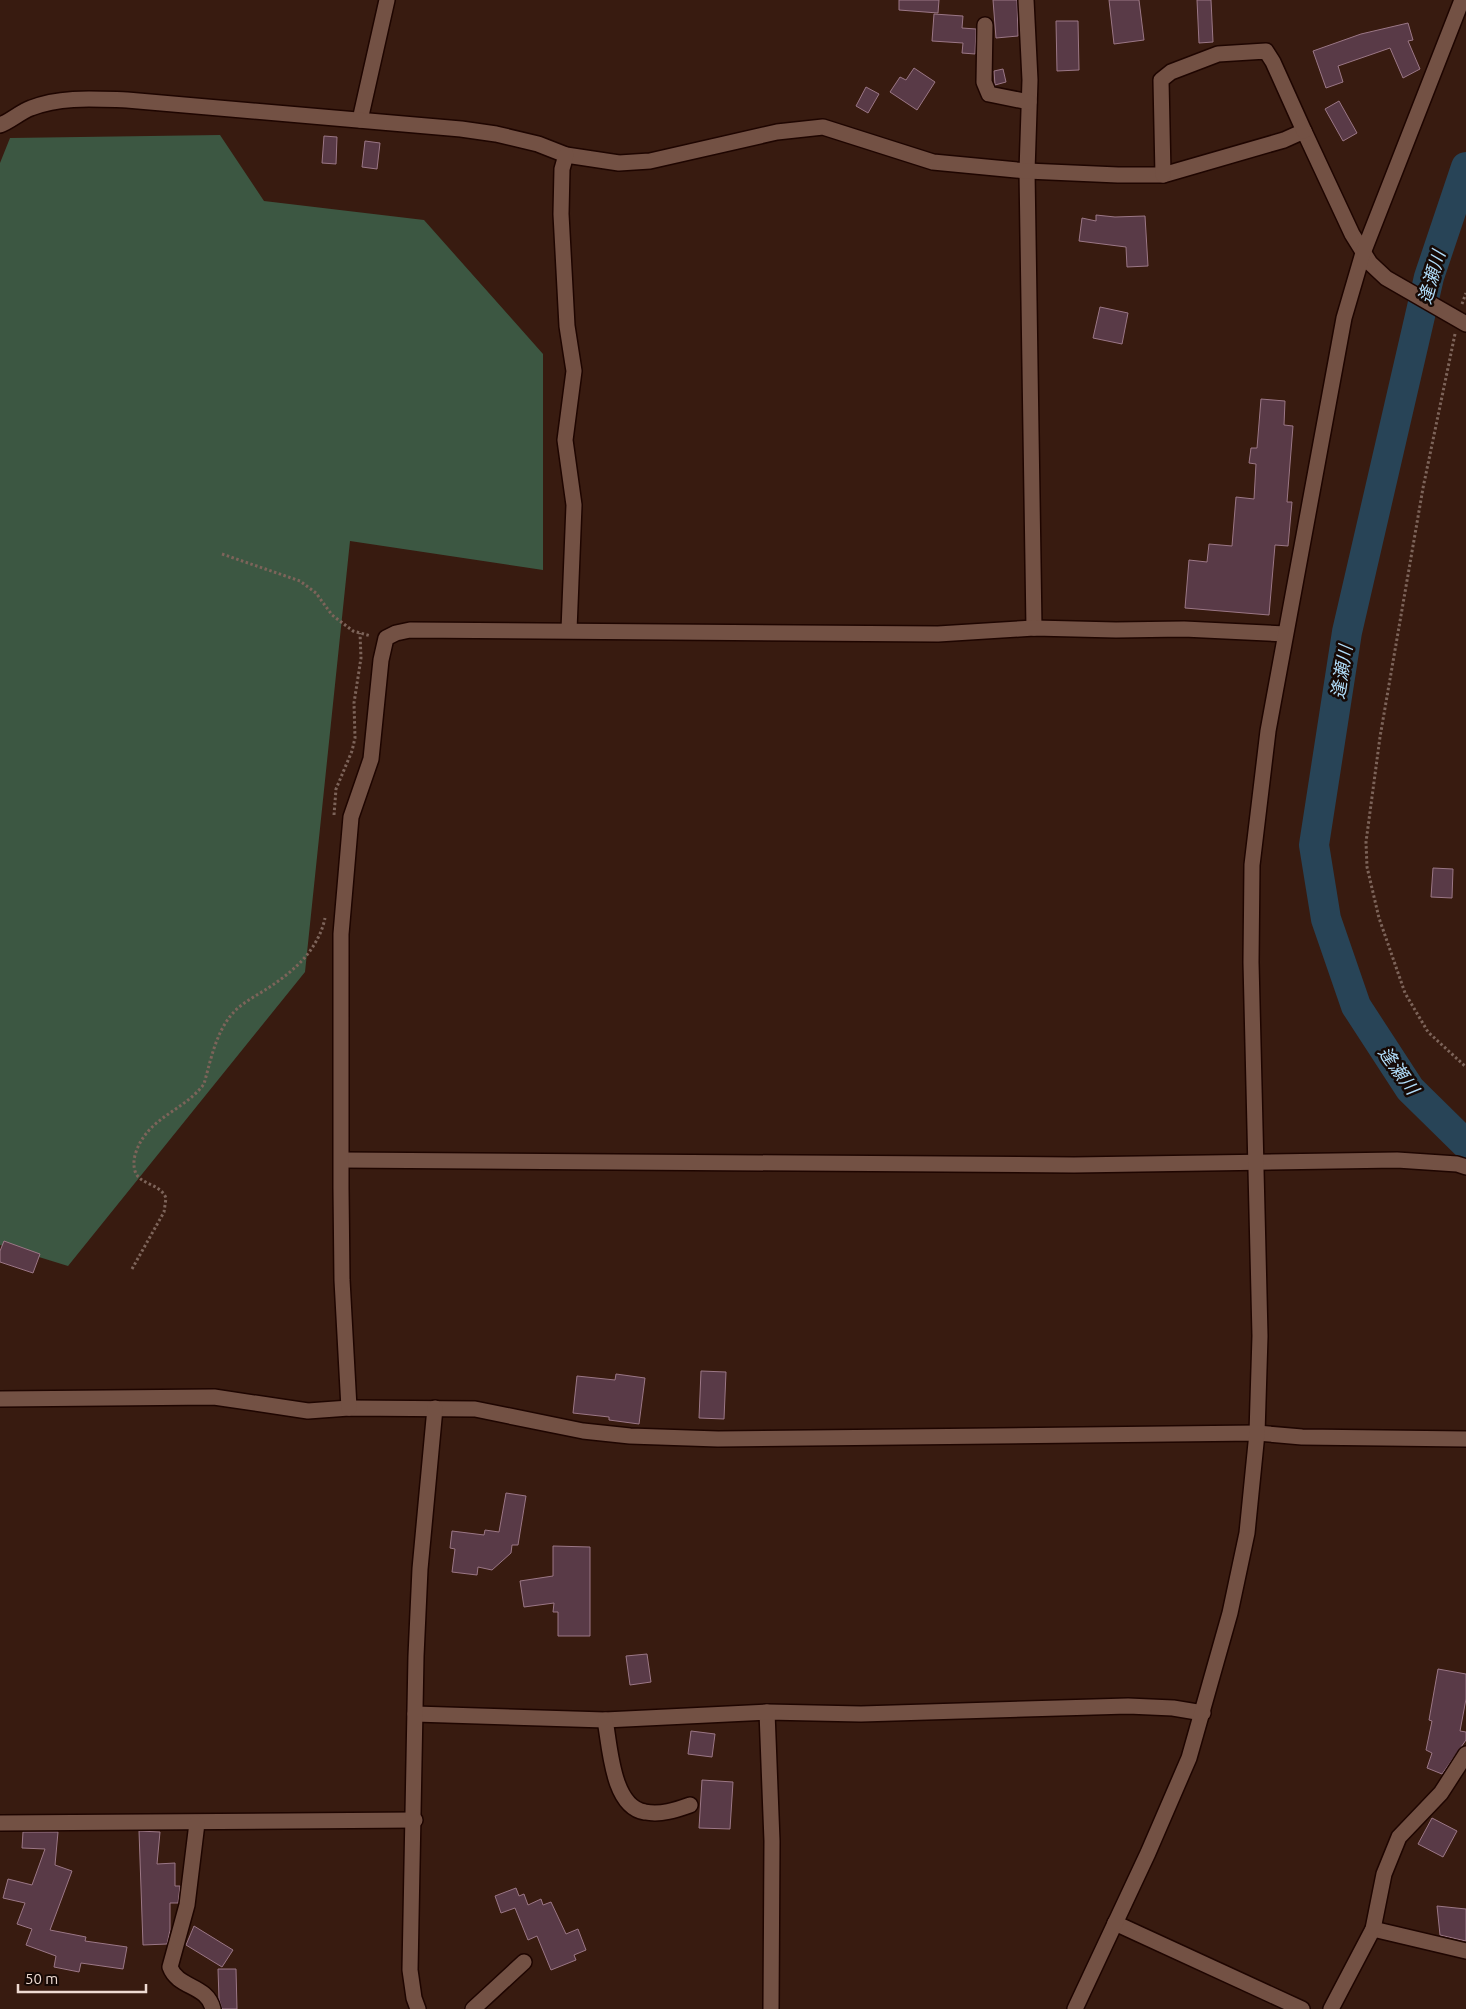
<svg xmlns="http://www.w3.org/2000/svg" width="1466" height="2009" viewBox="0 0 1466 2009" font-family="Ubuntu,'Noto Sans JP',sans-serif">
  <style>
    .forest { fill: #3c5742 }
    .lines { fill: none; stroke-linecap: round; stroke-linejoin: round }
    .river { stroke: #284457; stroke-width: 30 }
    .building { fill: #593a47; stroke: #9b7786 }
    .street-casing { stroke: #1e0500; stroke-width: 18 }
    .secondary-casing { stroke: #1e0500; stroke-width: 18 }
    .path { stroke: #7d645a; stroke-width: 3; stroke-dasharray: 2.5 2.5; stroke-linecap: butt }
    .street { stroke: #735144; stroke-width: 15 }
    .secondary { stroke: #735144; stroke-width: 15 }
    .labels { text-anchor: middle; dominant-baseline: central; stroke-width: 5; stroke-linejoin: round; paint-order: stroke }
    .water-label { font-size: 18px; font-style: italic; fill: #b0dcf9; stroke: #160905 }
  </style>
  <rect width="100%" height="100%" fill="#381b10"/>
  <polygon class="forest" points="220,135 264,201 424,220 543,354 543,570 350,541 305,972 68,1266 0,1245 0,163 10,138"/>
  <g class="lines">
    <polyline class="river" points="1466,167 1429,277 1347,632 1314,845 1326,919 1356,1006 1410,1089 1466,1144"/>
  </g>
  <g class="building">
    <polygon points="899,0 939,0 938,13 899,10"/>
    <polygon points="993,0 1017,0 1018,36 996,38"/>
    <polygon points="1109,0 1139,0 1144,40 1114,44"/>
    <polygon points="1197,0 1211,0 1213,42 1199,43"/>
    <polygon points="934,14 963,16 962,28 976,29 975,54 962,53 963,43 932,41"/>
    <polygon points="1056,21 1078,21 1079,70 1057,71"/>
    <polygon points="1408,23 1413,40 1408,41 1420,69 1403,78 1390,48 1338,66 1343,82 1326,88 1313,51 1361,34"/>
    <polygon points="914,68 935,82 917,110 890,92 900,77 906,80"/>
    <polygon points="1003,69 1006,82 995,85 994,71"/>
    <polygon points="866,87 879,94 868,113 856,106"/>
    <polygon points="1339,101 1357,133 1343,141 1325,109"/>
    <polygon points="324,136 337,137 336,164 322,163"/>
    <polygon points="365,141 380,143 377,169 362,167"/>
    <polygon points="1096,215 1115,217 1145,216 1148,266 1127,267 1126,247 1079,241 1082,218 1096,221"/>
    <polygon points="1100,307 1128,313 1122,344 1093,338"/>
    <polygon points="1261,399 1285,401 1284,425 1293,426 1287,502 1292,502 1288,546 1275,545 1269,615 1185,608 1189,560 1207,562 1209,544 1232,546 1236,497 1254,499 1256,464 1249,463 1251,448 1257,448"/>
    <polygon points="1433,868 1453,869 1452,898 1431,897"/>
    <polygon points="4,1241 40,1254 33,1273 0,1262 0,1251"/>
    <polygon points="701,1371 726,1372 724,1419 699,1418"/>
    <polygon points="616,1374 645,1378 639,1424 609,1420 609,1417 573,1413 577,1376 615,1380"/>
    <polygon points="506,1493 526,1496 518,1545 512,1545 511,1553 492,1570 478,1567 477,1575 452,1572 455,1549 450,1548 452,1531 484,1535 485,1530 499,1532"/>
    <polygon points="553,1546 590,1547 590,1636 558,1636 558,1612 553,1612 554,1603 524,1607 520,1581 553,1576"/>
    <polygon points="647,1654 651,1682 630,1685 626,1656"/>
    <polygon points="1438,1669 1466,1674 1466,1699 1460,1731 1466,1732 1466,1740 1442,1774 1427,1768 1432,1753 1426,1750 1432,1721 1429,1720"/>
    <polygon points="691,1731 715,1734 712,1757 688,1754"/>
    <polygon points="702,1780 733,1782 730,1829 699,1828"/>
    <polygon points="1432,1818 1457,1831 1443,1857 1418,1844"/>
    <polygon points="139,1831 160,1832 157,1864 175,1863 175,1886 180,1886 178,1903 170,1903 170,1930 167,1944 143,1945"/>
    <polygon points="23,1832 58,1832 55,1865 72,1871 50,1930 86,1937 85,1941 127,1947 123,1969 81,1963 79,1972 54,1967 56,1956 26,1945 32,1929 17,1924 25,1903 3,1898 8,1879 32,1885 45,1849 22,1848"/>
    <polygon points="516,1888 519,1896 524,1894 528,1905 541,1899 543,1905 551,1902 566,1934 578,1929 586,1950 574,1955 576,1960 551,1970 537,1936 528,1940 515,1908 501,1913 495,1896"/>
    <polygon points="1437,1906 1466,1909 1466,1941 1440,1935"/>
    <polygon points="194,1926 233,1950 222,1967 186,1945"/>
    <polygon points="218,1969 236,1969 237,2009 222,2009 219,1999"/>
  </g>
  <g class="lines">
    <defs>
      <g id="street">
        <polyline points="1026,0 1030,80 1027,171 1034,628"/>
        <polyline points="985,25 984,82 989,94 1029,102"/>
        <polyline points="360,120 387,0"/>
        <path d="M0,125C11,121 20,112 31,108C61,96 96,99 127,100L461,129L496,134L538,144L566,155L619,163L650,161L777,132L823,127L933,162L1027,171L1118,175H1163L1284,140L1304,131L1352,234L1370,263L1386,278L1466,324"/>
        <polyline points="566,155 562,169 561,214 567,326 574,371 565,440 574,505 569,630"/>
        <polyline points="1163,175 1161,80 1171,72 1218,54 1266,51 1273,62 1304,131"/>
        <polyline points="342,1160 1074,1165 1397,1160 1457,1164 1466,1167"/>
        <polyline points="0,1399 214,1397 308,1411 349,1408 475,1409 583,1431 630,1436 718,1439 1257,1433 1302,1437 1466,1439"/>
        <polyline points="349,1408 342,1280 341,1188 341,934 351,817 371,759 381,660 386,638 396,633 410,630 938,634 1034,628 1116,630 1184,629 1285,634"/>
        <polyline points="767,1712 772,1841 771,2009"/>
        <polyline points="415,1714 605,1720 767,1712 861,1714 1128,1706 1173,1708 1203,1713"/>
        <path d="M605,1720C610,1746 612,1807 645,1812C661,1815 676,1810 690,1805"/>
        <polyline points="0,1823 415,1820"/>
        <path d="M197,1823L187,1905L170,1967C178,1989 207,1984 213,2009"/>
        <polyline points="1115,1923 1302,2009"/>
        <polyline points="1373,1929 1466,1951"/>
        <polyline points="418,2009 414,1998 410,1970 416,1656 420,1569 435,1408"/>
        <polyline points="473,2009 524,1962"/>
        <polyline points="1331,2009 1373,1929 1384,1874 1399,1837 1441,1793 1466,1754"/>
      </g>
      <polyline id="secondary" points="1075,2009 1148,1853 1189,1758 1230,1613 1247,1533 1257,1433 1260,1336 1251,962 1252,865 1268,731 1344,318 1363,253 1462,0"/>
    </defs>
    <use href="#street" class="street-casing"/>
    <use href="#secondary" class="secondary-casing"/>
    <g class="path">
      <polyline points="1462,304 1466,293"/>
      <polyline points="1455,334 1423,488 1380,737 1366,842 1367,867 1379,918 1405,993 1428,1032 1466,1067"/>
      <polyline points="222,554 300,581 316,593 332,615 353,631 371,636"/>
      <polyline points="334,815 336,789 352,751 355,738 354,703 361,658 360,633"/>
      <path d="M132,1269L164,1212L166,1198C160,1183 139,1185 135,1171C133,1164 134,1158 136,1152C148,1117 184,1111 204,1084C211,1059 216,1032 233,1013C242,1003 254,997 265,990C292,973 318,951 325,918"/>
    </g>
    <use href="#street" class="street"/>
    <use href="#secondary" class="secondary"/>
  </g>
  <g class="labels">
    <g class="water-label">
      <text transform="translate(1431 277) rotate(-74)">逢瀬川</text>
      <text transform="translate(1341 672) rotate(-81)">逢瀬川</text>
      <text transform="translate(1399 1070) rotate(54)">逢瀬川</text>
    </g>
  </g>
  <path d="M18 1984v8h128v-8" fill="none" stroke="#efdbd3" stroke-width="2.5"/>
  <text x="25" y="1984" font-size="15" fill="#efdbd3" stroke="#160905" stroke-width="4" paint-order="stroke">50 m</text>
</svg>
